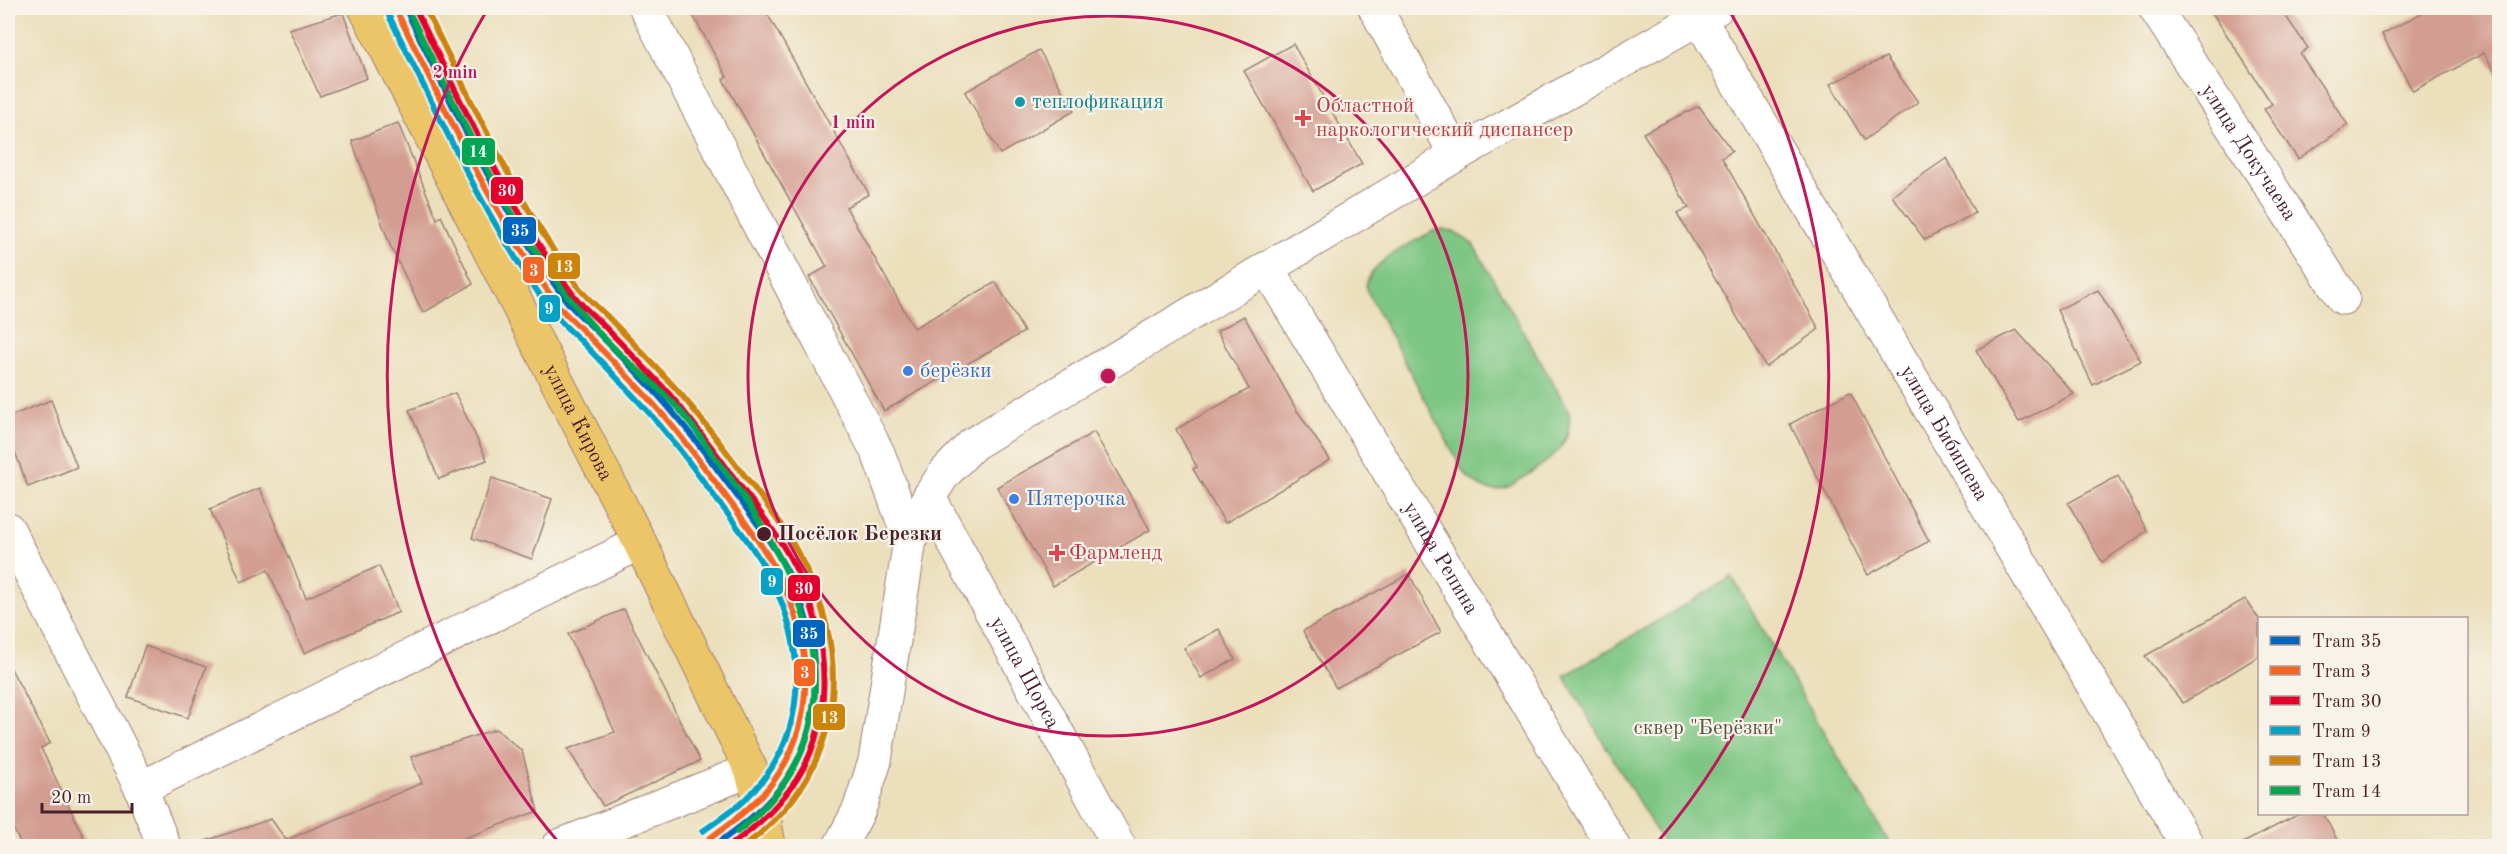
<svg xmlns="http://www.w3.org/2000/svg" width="2507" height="854" viewBox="0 0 2507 854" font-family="'Old Standard TT',serif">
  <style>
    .green { fill: #7dc683; stroke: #647257; stroke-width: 1.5 }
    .building { fill: #d39d91 }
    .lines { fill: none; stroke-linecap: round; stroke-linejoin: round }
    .minor-casing { stroke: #9a7f74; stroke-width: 35 }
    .major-casing { stroke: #9a7f74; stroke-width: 35 }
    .minor { stroke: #fff; stroke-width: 33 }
    .major { stroke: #edc569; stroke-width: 33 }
    .tram-1-casing { stroke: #f7f3e8; stroke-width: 10 }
    .tram-2-casing { stroke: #f7f3e8; stroke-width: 10 }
    .tram-3-casing { stroke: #f7f3e8; stroke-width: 10 }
    .tram-4-casing { stroke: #f7f3e8; stroke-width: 10 }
    .tram-5-casing { stroke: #f7f3e8; stroke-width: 10 }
    .tram-6-casing { stroke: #f7f3e8; stroke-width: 10 }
    .tram-1 { stroke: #0065bd; stroke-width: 6 }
    .tram-2 { stroke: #f26522; stroke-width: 6 }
    .tram-3 { stroke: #e4002b; stroke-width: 6 }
    .tram-4 { stroke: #04a2c6; stroke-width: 6 }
    .tram-5 { stroke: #cc840b; stroke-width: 6 }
    .tram-6 { stroke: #00a651; stroke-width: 6 }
    .ring { fill: none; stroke: #c2185b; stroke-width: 3 }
    .culture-dot { fill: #0f9aa8; stroke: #f7f3e8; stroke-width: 2 }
    .health-dot { fill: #e0444e; stroke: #f7f3e8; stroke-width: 2 }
    .shop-dot { fill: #3f7fe0; stroke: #f7f3e8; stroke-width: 2 }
    .stop-dot { fill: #4a1f2b; stroke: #f7f3e8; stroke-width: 2 }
    .labels { text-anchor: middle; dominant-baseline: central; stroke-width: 4.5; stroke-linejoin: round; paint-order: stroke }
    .culture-label { font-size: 21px; fill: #0d838f; stroke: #f7f3e8; text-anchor: start }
    .health-label { font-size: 21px; fill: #be3a42; stroke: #f7f3e8; text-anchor: start }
    .street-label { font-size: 21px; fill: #4a1f2b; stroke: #f7f3e8 }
    .shop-label { font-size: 21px; fill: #366cbe; stroke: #f7f3e8; text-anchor: start }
    .stop-label { font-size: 21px; font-weight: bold; fill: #4a1f2b; stroke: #f7f3e8; text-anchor: start }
    .park-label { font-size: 21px; fill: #595145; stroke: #f7f3e8 }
    .centre { fill: #c2185b; stroke: #f7f3e8; stroke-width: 3 }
    .ring-label { font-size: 18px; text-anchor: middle; font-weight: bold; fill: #c2185b; stroke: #f7f3e8; stroke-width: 4.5; stroke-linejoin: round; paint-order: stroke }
    .line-badge { stroke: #f7f3e8; stroke-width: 2 }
    .badge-label { font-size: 16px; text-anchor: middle; font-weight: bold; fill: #fff }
  </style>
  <rect width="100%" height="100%" fill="#f7f3e8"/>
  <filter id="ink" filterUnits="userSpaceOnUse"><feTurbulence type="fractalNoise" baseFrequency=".0167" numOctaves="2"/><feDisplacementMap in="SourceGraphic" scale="12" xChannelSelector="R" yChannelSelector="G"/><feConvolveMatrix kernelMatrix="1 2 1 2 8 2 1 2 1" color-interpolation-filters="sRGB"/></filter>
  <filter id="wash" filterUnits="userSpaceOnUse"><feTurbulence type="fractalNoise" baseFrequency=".008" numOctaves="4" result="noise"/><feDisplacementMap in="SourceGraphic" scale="24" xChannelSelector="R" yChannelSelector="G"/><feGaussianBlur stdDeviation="1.35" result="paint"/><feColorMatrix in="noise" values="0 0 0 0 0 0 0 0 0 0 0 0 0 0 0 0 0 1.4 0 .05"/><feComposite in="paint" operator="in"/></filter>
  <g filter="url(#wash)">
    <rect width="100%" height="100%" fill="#ebdfbc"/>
    <g class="green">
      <path d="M1443,229L1454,232L1473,244L1569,411C1573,446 1552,458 1526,476C1517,482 1508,489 1497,490C1483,491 1473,482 1464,473L1366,289C1366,262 1412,244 1433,231Z"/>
      <polygon points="1732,577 1891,846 1665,846 1564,676"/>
    </g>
    <g id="blocks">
      <g class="building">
        <polygon points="689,8 764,8 869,194 846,207 914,328 996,282 1024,332 884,411 809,277 827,267 723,79 727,77"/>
        <polygon points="2209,8 2280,8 2308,48 2300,54 2348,125 2298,159 2264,109 2272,104"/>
        <polygon points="2431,8 2499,8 2499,78 2484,53 2413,91 2382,34"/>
        <polygon points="343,13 367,78 320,96 289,29"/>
        <polygon points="1293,44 1362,164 1313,191 1244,71"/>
        <polygon points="1039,50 1074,111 1000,154 965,92"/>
        <polygon points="1886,57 1918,102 1864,140 1830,84"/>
        <polygon points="1699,106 1732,151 1722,158 1819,329 1766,367 1677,213 1689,208 1643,133"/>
        <polygon points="398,123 437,219 441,216 473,284 423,313 390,245 352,141"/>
        <polygon points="1947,158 1975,213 1925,240 1892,196"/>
        <polygon points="2098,290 2141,361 2093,385 2057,310"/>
        <polygon points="1244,316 1296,409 1330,460 1225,523 1193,469 1197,467 1176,429 1249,389 1217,331"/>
        <polygon points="2016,330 2074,394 2019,422 1976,350"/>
        <polygon points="1850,392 1929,541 1868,575 1790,424"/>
        <polygon points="455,393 487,460 439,479 409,410"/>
        <polygon points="51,400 77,467 28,487 8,433 8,417"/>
        <polygon points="1094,432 1150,530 1053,586 997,487"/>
        <polygon points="2118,476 2147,531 2102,562 2068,503"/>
        <polygon points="492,478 552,499 532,559 472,538"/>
        <polygon points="260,488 306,598 379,566 399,612 304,653 268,570 241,582 210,509"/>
        <polygon points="1409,574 1441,632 1336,688 1303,631"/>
        <polygon points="2245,599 2259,619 2259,656 2183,703 2145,656"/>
        <polygon points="624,609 700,761 603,806 568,749 615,732 568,634"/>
        <polygon points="1219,629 1235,659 1201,678 1184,648"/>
        <polygon points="145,646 206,667 188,718 128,697"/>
        <polygon points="8,663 50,743 41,748 88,846 22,846 8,818"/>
        <polygon points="496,729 522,751 538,811 443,846 203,846 202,842 271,819 286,840 422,783 411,757"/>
        <polygon points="2301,813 2323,813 2340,846 2237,846"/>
      </g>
    </g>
  </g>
  <g filter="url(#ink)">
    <use href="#blocks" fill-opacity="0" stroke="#9a7f74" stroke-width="1.5"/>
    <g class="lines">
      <defs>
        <g id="minor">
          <polyline points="646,8 878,453 910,540"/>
          <polyline points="1375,8 1456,155"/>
          <path id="s1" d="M2155,8L2343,298"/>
          <path id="s2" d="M1699,18L2188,846"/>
          <path id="s3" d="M1267,268L1613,846"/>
          <path id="s4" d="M929,497L1119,846"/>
          <polyline points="8,529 141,788 164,846"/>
          <polyline points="141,788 640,543"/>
          <polyline points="559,846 751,770"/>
          <polyline points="840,846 859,810 875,761 910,540 929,497 944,474 973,444 1456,155 1717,8"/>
        </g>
        <g id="major">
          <path id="s5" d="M365,8L640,543L751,770L763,810L769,846"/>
        </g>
      </defs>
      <use href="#minor" class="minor-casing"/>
      <use href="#major" class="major-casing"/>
      <use href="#minor" class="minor"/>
      <use href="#major" class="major"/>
      <defs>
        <path id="tram-1" d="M405,8C454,107 499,210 565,299C573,310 583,318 593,328C614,349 636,371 656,393C684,424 709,458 734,492C752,516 770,540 785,567C823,637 830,730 775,794C757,815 736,830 714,846"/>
        <path id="tram-2" d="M397,12C447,111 492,214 557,304C566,316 578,325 588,336C608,356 628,376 647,397C676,428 701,463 727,498C745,522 763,546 777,572C813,640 819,725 769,787C752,808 730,823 709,839"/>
        <path id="tram-3" d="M415,8C463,105 507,205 572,293C580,304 590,313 600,322C621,343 642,365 663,387C690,417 713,449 737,482C757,508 778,535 794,565C832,638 839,735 781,800C766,818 748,833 729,846"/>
        <path id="tram-4" d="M389,16C439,115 484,218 549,308C558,320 569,330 580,340C601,361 621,382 641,404C670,435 695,470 720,504C738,527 756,551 770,577C804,642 809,721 763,780C747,801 724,816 703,831"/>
        <path id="tram-5" d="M425,8C473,103 516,201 579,288C587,298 597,307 607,316C628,338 649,359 669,381C693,407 714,435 735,463C761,497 789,532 807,571C855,673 837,779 744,846"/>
        <path id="tram-6" d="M411,16C455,103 495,196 553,276C570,300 594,329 616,350C635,369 658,386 676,406C692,423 706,445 720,464C805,577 874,725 737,832"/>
      </defs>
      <use href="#tram-1" class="tram-1-casing"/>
      <use href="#tram-2" class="tram-2-casing"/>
      <use href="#tram-3" class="tram-3-casing"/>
      <use href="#tram-4" class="tram-4-casing"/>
      <use href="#tram-5" class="tram-5-casing"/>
      <use href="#tram-6" class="tram-6-casing"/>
      <use href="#tram-1" class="tram-1"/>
      <use href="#tram-2" class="tram-2"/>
      <use href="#tram-3" class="tram-3"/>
      <use href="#tram-4" class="tram-4"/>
      <use href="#tram-5" class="tram-5"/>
      <use href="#tram-6" class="tram-6"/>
    </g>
  </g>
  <g class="ring">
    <circle cx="1108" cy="376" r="360"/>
    <path d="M560 844A721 721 0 0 1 487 10M1729 10A721 721 0 0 1 1656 844"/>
  </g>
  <circle class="culture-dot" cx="1020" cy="102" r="6"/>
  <g class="health-dot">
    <path d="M1300 109h6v6h6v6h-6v6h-6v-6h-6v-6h6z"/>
    <path d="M1054 544h6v6h6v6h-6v6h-6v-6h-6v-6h6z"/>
  </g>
  <g class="shop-dot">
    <circle cx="908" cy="371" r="6"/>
    <circle cx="1014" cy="499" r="6"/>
  </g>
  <circle class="stop-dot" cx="764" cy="534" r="8"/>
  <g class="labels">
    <g class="culture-label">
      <text x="1032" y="102">теплофикация</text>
    </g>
    <g class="health-label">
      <text x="1316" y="106">Областной<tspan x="1316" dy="24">наркологический диспансер</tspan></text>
      <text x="1069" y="553">Фармленд</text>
    </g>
    <g class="street-label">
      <text stroke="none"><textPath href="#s1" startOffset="172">улица Докучаева</textPath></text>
      <text stroke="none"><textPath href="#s5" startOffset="466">улица Кирова</textPath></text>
      <text stroke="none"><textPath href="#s2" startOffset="482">улица Бибишева</textPath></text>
      <text stroke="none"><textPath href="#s3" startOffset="338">улица Репина</textPath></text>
      <text stroke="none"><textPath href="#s4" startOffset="200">улица Щорса</textPath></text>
    </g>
    <g class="shop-label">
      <text x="920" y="371">берёзки</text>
      <text x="1026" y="499">Пятерочка</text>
    </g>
    <g class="stop-label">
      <text x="778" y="534">Посёлок Березки</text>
    </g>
    <g class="park-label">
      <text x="1708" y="728">сквер "Берёзки"</text>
    </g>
  </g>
  <circle cx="1108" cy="376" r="9" class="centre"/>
  <g class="ring-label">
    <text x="455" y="78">2 min</text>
    <text x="853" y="128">1 min</text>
  </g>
  <g class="line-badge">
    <rect x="461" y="137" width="35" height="29" rx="6" fill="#00a651"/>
    <rect x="490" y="176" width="34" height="29" rx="6" fill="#e4002b"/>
    <rect x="502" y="216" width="35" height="29" rx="6" fill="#0065bd"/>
    <rect x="547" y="252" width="34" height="28" rx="6" fill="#cc840b"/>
    <rect x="522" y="256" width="23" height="28" rx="6" fill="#f26522"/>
    <rect x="538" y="294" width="23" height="29" rx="6" fill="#04a2c6"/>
    <rect x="760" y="567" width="24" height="29" rx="6" fill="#04a2c6"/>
    <rect x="787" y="574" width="34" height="28" rx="6" fill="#e4002b"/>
    <rect x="792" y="619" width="34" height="29" rx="6" fill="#0065bd"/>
    <rect x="793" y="658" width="23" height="29" rx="6" fill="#f26522"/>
    <rect x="812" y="703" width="34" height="28" rx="6" fill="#cc840b"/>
  </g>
  <g class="badge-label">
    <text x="478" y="157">14</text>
    <text x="507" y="196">30</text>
    <text x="520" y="236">35</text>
    <text x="564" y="272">13</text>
    <text x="534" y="276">3</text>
    <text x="549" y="314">9</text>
    <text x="772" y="587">9</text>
    <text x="804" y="594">30</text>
    <text x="809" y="639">35</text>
    <text x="805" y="678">3</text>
    <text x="829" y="723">13</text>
  </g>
  <rect width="2507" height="854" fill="none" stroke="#f7f3e8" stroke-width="30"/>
  <rect x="2258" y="617" width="210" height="198" fill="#f7f3e8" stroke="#b29e9c" stroke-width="1.5"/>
  <rect x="2270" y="636" width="30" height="9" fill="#0065bd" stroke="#b29e9c" stroke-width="1.5"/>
  <text x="2312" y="647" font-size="18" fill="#4a1f2b">Tram 35</text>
  <rect x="2270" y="666" width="30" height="9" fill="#f26522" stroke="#b29e9c" stroke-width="1.5"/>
  <text x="2312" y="677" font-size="18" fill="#4a1f2b">Tram 3</text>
  <rect x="2270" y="696" width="30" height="9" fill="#e4002b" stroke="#b29e9c" stroke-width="1.5"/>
  <text x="2312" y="707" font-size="18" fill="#4a1f2b">Tram 30</text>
  <rect x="2270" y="726" width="30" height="9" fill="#04a2c6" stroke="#b29e9c" stroke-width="1.5"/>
  <text x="2312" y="737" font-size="18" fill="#4a1f2b">Tram 9</text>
  <rect x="2270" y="756" width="30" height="9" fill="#cc840b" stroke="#b29e9c" stroke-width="1.5"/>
  <text x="2312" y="767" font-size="18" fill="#4a1f2b">Tram 13</text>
  <rect x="2270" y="786" width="30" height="9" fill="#00a651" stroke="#b29e9c" stroke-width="1.5"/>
  <text x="2312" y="797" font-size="18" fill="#4a1f2b">Tram 14</text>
  <path d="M42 803v9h90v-9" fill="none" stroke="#4a1f2b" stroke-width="3"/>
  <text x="51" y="803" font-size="18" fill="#4a1f2b" stroke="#f7f3e8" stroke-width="4.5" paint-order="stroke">20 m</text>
</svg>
